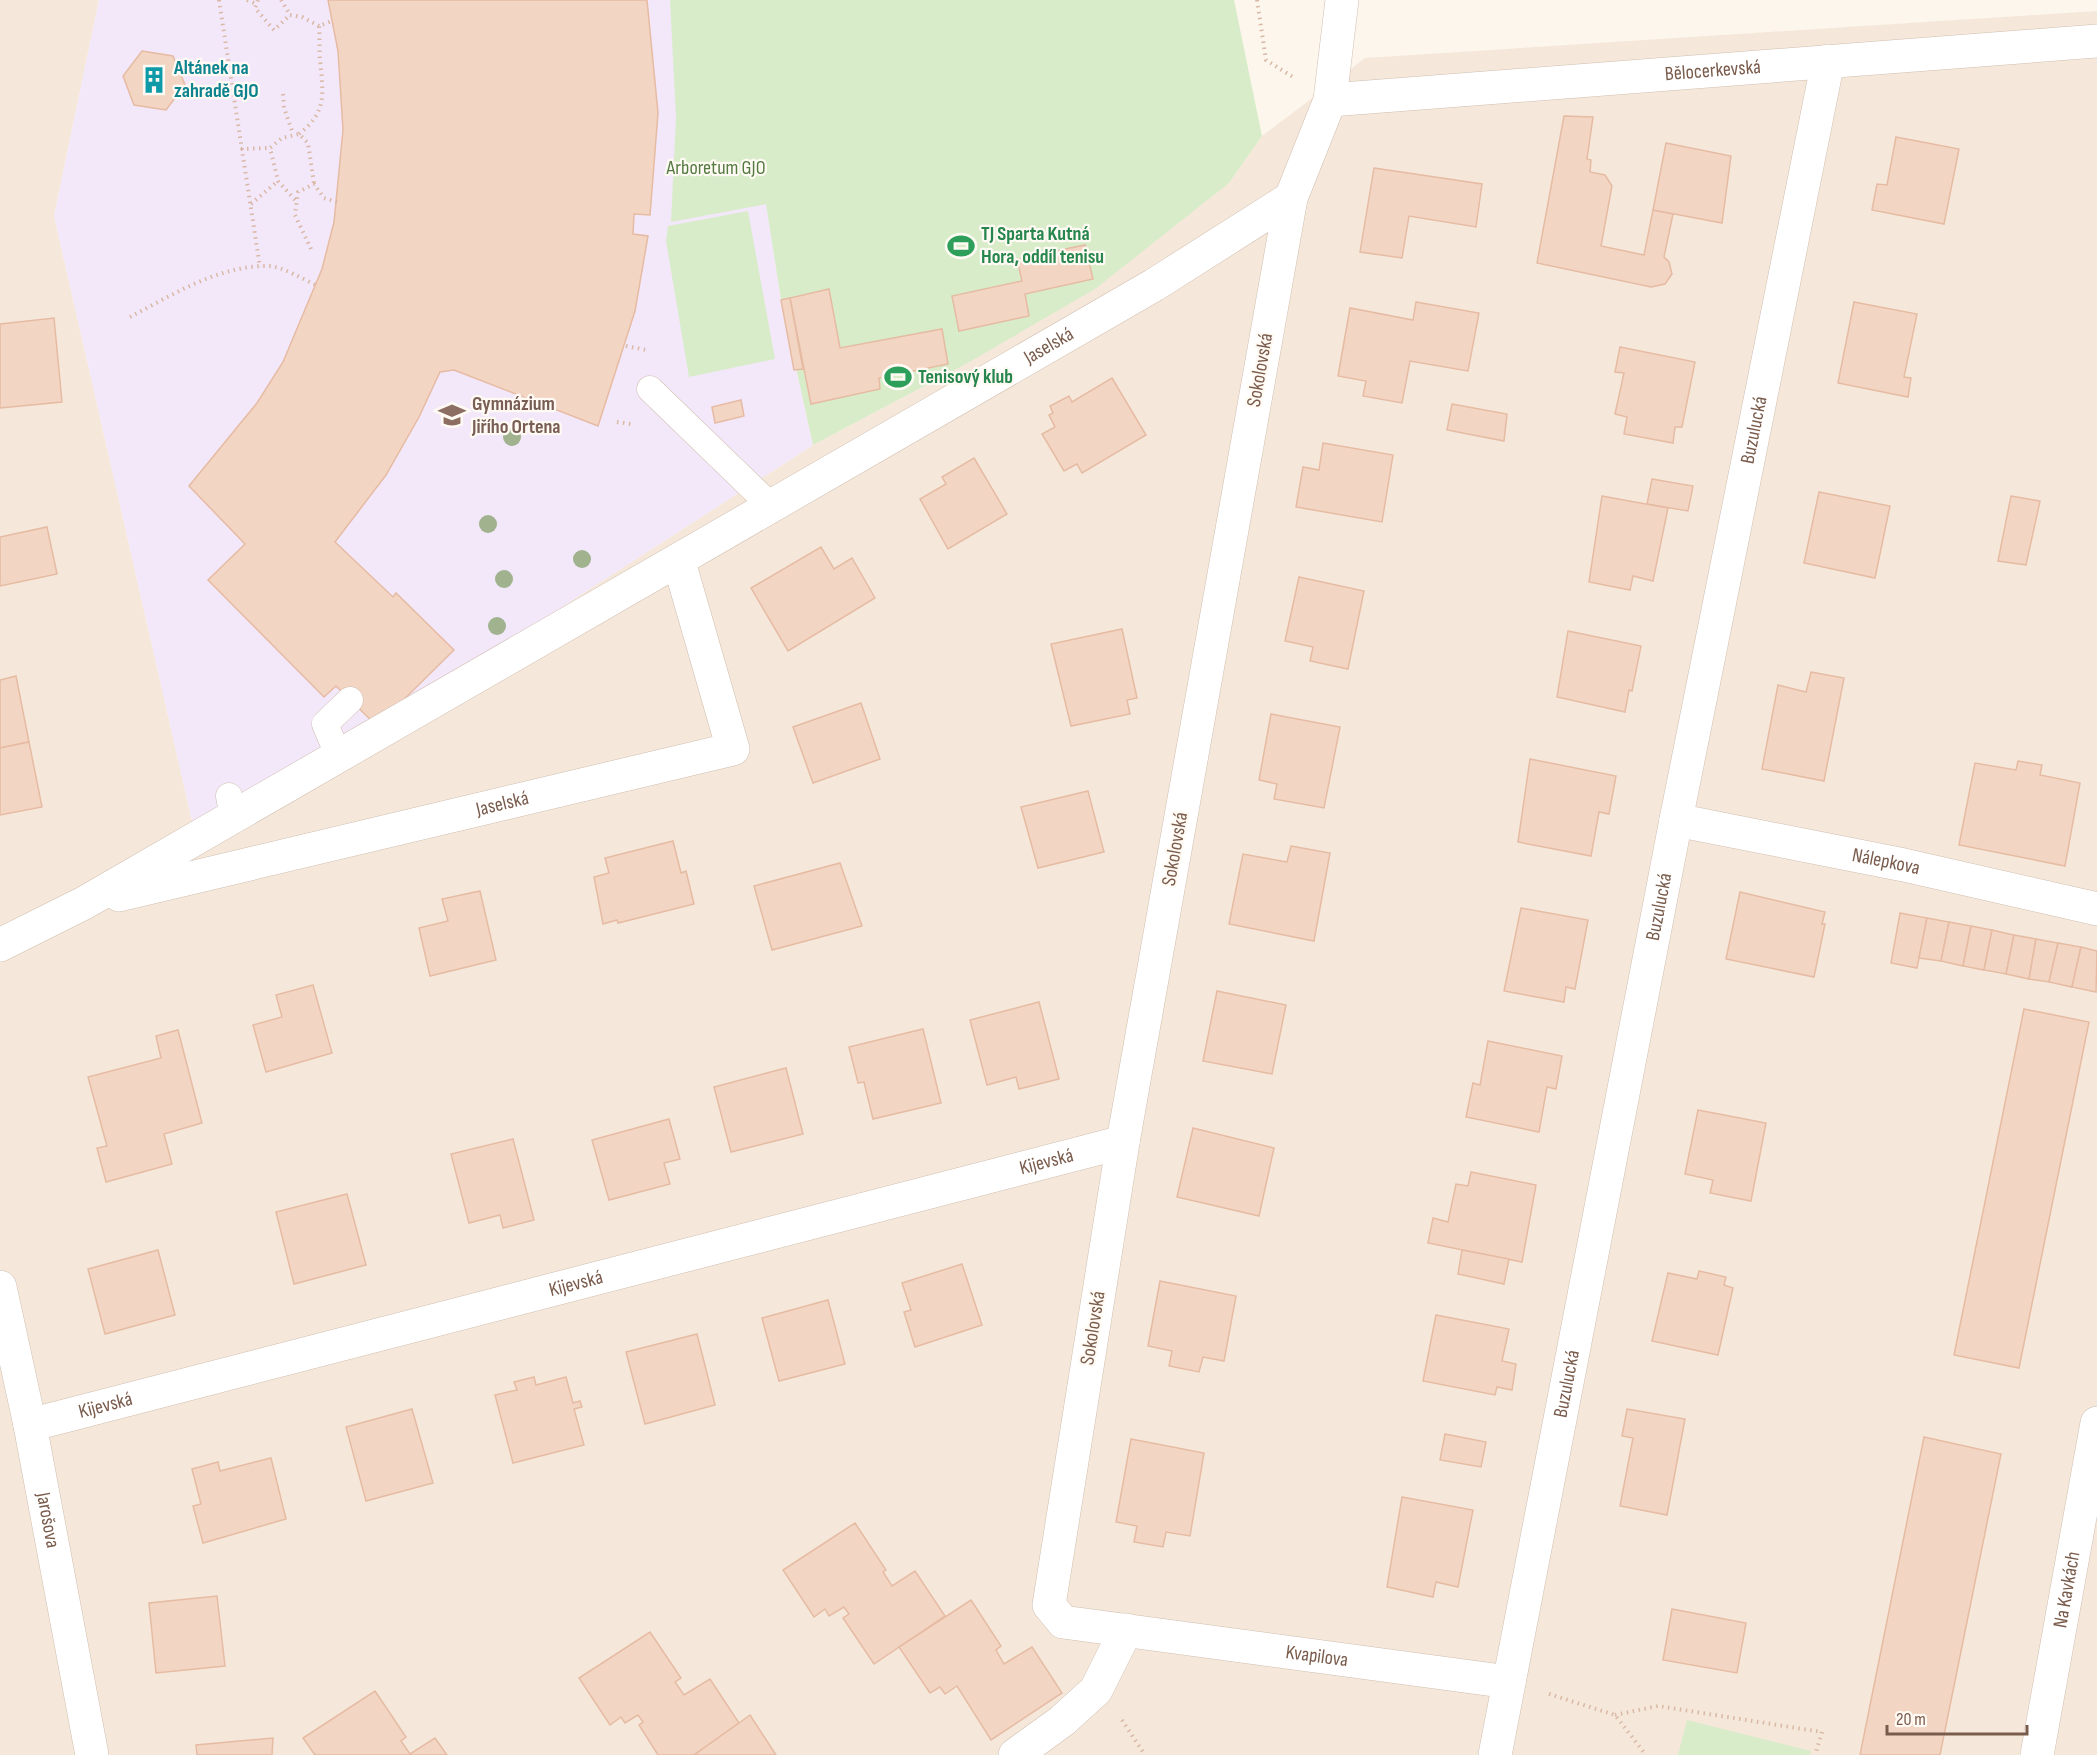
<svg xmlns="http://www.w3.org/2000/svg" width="2097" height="1755" viewBox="0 0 2097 1755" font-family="'Sofia Sans Condensed',sans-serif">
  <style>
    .residential { fill: #f5e8da }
    .education { fill: #f3e8fa }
    .green { fill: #d8ecc9 }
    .building { fill: #f3d5c3; stroke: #e6bba3; stroke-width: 1.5 }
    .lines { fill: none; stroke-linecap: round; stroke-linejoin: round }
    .service-casing { stroke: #d1beb0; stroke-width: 27 }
    .minor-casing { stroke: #d1beb0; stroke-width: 34 }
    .path { stroke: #d9b8a5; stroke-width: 4; stroke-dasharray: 1.5 4.5; stroke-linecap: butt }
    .service { stroke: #fff; stroke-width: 26 }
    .minor { stroke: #fff; stroke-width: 33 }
    .tree { fill: #a0b28e }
    .labels { text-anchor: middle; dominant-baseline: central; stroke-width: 4.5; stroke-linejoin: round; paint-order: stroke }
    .culture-label { font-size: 20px; font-weight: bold; fill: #0d838f; stroke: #fffaf3; text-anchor: start }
    .street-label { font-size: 20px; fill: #7a5c4d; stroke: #fffaf3 }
    .park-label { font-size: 20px; fill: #537a41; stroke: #fffaf3 }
    .leisure-label { font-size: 20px; font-weight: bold; fill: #27864d; stroke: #fffaf3; text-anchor: start }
    .education-label { font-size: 20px; font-weight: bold; fill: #785e54; stroke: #fffaf3; text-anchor: start }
  </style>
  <rect width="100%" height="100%" fill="#fdf6ec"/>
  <polygon class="residential" points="0,0 99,0 54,216 192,821 359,738 813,445 964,365 1229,183 1262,136 1365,58 2097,11 2097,1755 0,1755"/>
  <polygon class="education" points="99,0 727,0 766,203 781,300 813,445 359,738 192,821 54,216"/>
  <g class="green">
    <polygon points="670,0 1234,0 1262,136 1229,183 1095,289 964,365 813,445 781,300 766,204 671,222 676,117"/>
    <polygon points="748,211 775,359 689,377 666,241 668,226"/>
    <polygon points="1687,1720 1811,1751 1810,1755 1678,1755"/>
  </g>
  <g class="building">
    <polygon points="328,0 647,0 658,113 650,215 634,214 633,234 648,236 635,311 598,426 454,370 440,372 419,417 386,475 335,542 393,597 396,593 454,650 377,726 336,686 324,697 208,580 245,544 189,486 257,403 283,362 322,269 334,222 343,130 338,51"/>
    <polygon points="142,51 173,56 185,85 166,110 134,105 123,76"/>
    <polygon points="1564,116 1593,117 1587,159 1591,160 1590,172 1605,175 1612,186 1601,246 1644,255 1653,210 1673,214 1664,257 1669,262 1672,274 1665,284 1651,287 1537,263"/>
    <polygon points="1896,137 1959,149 1944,224 1872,210 1877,184 1887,185"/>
    <polygon points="1666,143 1731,156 1722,223 1653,210"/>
    <polygon points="1374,168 1482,184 1476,227 1409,216 1402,258 1360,252"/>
    <polygon points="1085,245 1093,279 1025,294 1029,316 959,331 952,296 1022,281 1017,259"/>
    <polygon points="829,289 840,348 942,329 948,364 879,378 880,389 811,404 790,298"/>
    <polygon points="790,298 803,369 794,370 781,300"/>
    <polygon points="1416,302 1479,313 1468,371 1410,361 1402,403 1363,396 1366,381 1338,376 1350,308 1413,320"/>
    <polygon points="1854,302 1917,314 1904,377 1911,378 1908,397 1838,383"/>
    <polygon points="54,318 62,402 0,408 0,324"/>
    <polygon points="1620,347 1695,362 1682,427 1675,427 1673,443 1624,434 1627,417 1615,414 1624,373 1615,372"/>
    <polygon points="1112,378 1146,435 1082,473 1077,464 1064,471 1042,434 1055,427 1049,415 1053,413 1050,406 1069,396 1072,402"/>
    <polygon points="741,400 744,416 715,423 712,407"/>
    <polygon points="1452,404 1507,414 1504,441 1447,430"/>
    <polygon points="1323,443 1393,455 1382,522 1296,507 1303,467 1319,470"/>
    <polygon points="974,458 1007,514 948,549 920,499 946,484 942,477"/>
    <polygon points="1652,479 1693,486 1688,511 1647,504"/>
    <polygon points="1819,492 1890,506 1875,578 1804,563"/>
    <polygon points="1602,496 1668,508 1653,581 1633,576 1630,590 1589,582"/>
    <polygon points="2011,496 2040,501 2026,565 1998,561"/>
    <polygon points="47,527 57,574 0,586 0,537"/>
    <polygon points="821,547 834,569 852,558 875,598 788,651 751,588"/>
    <polygon points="1299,577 1364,591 1348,669 1310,661 1313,647 1285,641"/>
    <polygon points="1122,629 1137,698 1127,700 1130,714 1071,726 1051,644"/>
    <polygon points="1568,631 1641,646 1632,691 1629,690 1625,712 1557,697"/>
    <polygon points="1811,672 1844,678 1824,781 1762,769 1778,685 1806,692"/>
    <polygon points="16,676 29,742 0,748 0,680"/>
    <polygon points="861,703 880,759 813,783 793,727"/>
    <polygon points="1271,714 1340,727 1324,808 1274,799 1277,784 1259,780"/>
    <polygon points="29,742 42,807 0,815 0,748"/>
    <polygon points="1530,759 1616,776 1609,814 1599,812 1591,856 1518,842"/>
    <polygon points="2018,761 2042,765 2040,775 2080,783 2065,866 1959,845 1975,763 2016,770"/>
    <polygon points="1088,791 1104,852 1038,868 1021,807"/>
    <polygon points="673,841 681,873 686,871 694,904 618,923 617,920 603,924 594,877 609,873 605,858"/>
    <polygon points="1291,846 1330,853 1314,941 1229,924 1243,854 1287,862"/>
    <polygon points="840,863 862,926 772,950 754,886"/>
    <polygon points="480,891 496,960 430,976 419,928 448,921 442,899"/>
    <polygon points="1740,892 1825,912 1822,924 1825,924 1814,977 1726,959"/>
    <polygon points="1521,908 1588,920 1575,989 1566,987 1564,1002 1504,991"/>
    <polygon points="1900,913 1927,918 1917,968 1891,963"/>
    <polygon points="1927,918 1949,922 1941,961 1919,958"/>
    <polygon points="1949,922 1971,926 1963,966 1941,961"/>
    <polygon points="1971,926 1992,930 1984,970 1963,966"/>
    <polygon points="1992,930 2014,935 2006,974 1984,970"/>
    <polygon points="2014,935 2036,939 2029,979 2006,974"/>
    <polygon points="2036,939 2058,943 2049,982 2029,979"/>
    <polygon points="2058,943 2081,947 2072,987 2049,982"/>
    <polygon points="2081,947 2097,951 2096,992 2072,987"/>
    <polygon points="313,985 332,1053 266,1072 253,1025 282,1017 276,995"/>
    <polygon points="1217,991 1286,1005 1272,1074 1203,1061"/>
    <polygon points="1039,1002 1059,1079 1019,1089 1016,1077 987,1085 970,1020"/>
    <polygon points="2024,1009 2089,1022 2019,1368 1954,1355"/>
    <polygon points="923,1029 941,1103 873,1119 864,1082 858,1083 849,1047"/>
    <polygon points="178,1030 202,1123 164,1134 172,1164 106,1182 97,1148 107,1146 88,1077 161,1058 156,1036"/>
    <polygon points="1488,1041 1562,1056 1556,1089 1547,1087 1539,1132 1466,1117 1473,1083 1480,1085"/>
    <polygon points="786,1068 803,1134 731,1152 714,1087"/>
    <polygon points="1698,1110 1766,1123 1751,1201 1710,1193 1713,1180 1685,1174"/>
    <polygon points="669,1119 680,1159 664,1163 670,1184 609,1200 592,1140"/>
    <polygon points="1193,1128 1274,1148 1259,1216 1177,1197"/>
    <polygon points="513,1139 534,1220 503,1228 500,1215 469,1223 451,1154"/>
    <polygon points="1471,1172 1536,1185 1522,1262 1428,1243 1433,1218 1448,1222 1456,1184 1468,1186"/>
    <polygon points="347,1194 366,1265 294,1284 276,1212"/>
    <polygon points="158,1250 175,1315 105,1334 88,1269"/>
    <polygon points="1462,1250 1509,1259 1504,1284 1458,1274"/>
    <polygon points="962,1264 982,1325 915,1347 904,1312 911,1310 902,1283"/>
    <polygon points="1699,1271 1726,1277 1724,1285 1733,1288 1718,1355 1652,1341 1668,1273 1697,1279"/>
    <polygon points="1160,1281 1236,1296 1224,1361 1203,1357 1199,1372 1169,1366 1172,1351 1148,1346"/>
    <polygon points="828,1300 845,1364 779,1381 762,1318"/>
    <polygon points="1436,1315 1509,1329 1502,1361 1516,1364 1512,1390 1497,1387 1495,1395 1423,1381"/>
    <polygon points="697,1334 715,1405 645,1424 626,1352"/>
    <polygon points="534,1377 536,1385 566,1377 573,1403 580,1401 582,1407 574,1409 584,1445 513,1463 495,1395 517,1390 514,1382"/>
    <polygon points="412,1409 433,1483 366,1501 346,1427"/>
    <polygon points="1627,1409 1685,1419 1667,1515 1620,1506 1633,1438 1622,1436"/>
    <polygon points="1445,1434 1486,1442 1481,1467 1440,1460"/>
    <polygon points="1924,1437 2001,1454 1940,1755 1860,1755"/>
    <polygon points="1131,1439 1204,1453 1190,1536 1166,1532 1163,1547 1134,1542 1137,1526 1116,1522"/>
    <polygon points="271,1458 286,1519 203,1543 193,1506 201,1504 192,1469 218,1462 220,1471"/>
    <polygon points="1402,1497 1473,1510 1458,1587 1436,1582 1433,1597 1387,1587"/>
    <polygon points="855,1523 886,1570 883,1572 892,1586 915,1571 945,1616 874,1664 843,1618 849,1614 844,1607 829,1616 825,1609 814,1617 783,1570"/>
    <polygon points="217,1596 225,1666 156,1673 149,1603"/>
    <polygon points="971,1600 1001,1646 996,1650 1004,1664 1032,1647 1062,1693 991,1740 957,1686 945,1694 940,1687 930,1693 899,1647"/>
    <polygon points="1672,1609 1746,1623 1737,1673 1663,1660"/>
    <polygon points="650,1632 681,1678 675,1682 684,1695 710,1679 739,1723 694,1755 658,1755 639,1725 643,1722 638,1715 625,1723 621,1717 610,1725 579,1678"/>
    <polygon points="375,1691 406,1737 401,1741 410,1754 435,1738 447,1755 315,1755 303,1738"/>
    <polygon points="750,1715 776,1755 694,1755 739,1723"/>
    <polygon points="273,1738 272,1755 197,1755 196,1745"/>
  </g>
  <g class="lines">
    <defs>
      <g id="service">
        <polyline points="650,389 772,507"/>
        <polyline points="339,757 325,724 350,700"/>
        <polyline points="229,796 233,818"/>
      </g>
      <g id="minor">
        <path id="s1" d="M1342,0L1330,100L1291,198L1123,1142L1049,1605L1063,1622L1509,1682"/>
        <path id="s2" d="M1330,100L2097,41"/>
        <path id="s3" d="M1676,820L1904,865L2097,909"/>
        <path id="s4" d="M119,895L733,749L679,562"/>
        <path id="s5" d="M0,945L84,903L1154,285L1291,198"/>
        <path id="s6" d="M0,1287L30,1425L92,1755"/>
        <path id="s7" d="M30,1425L1123,1142"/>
        <polyline points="1015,1755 1062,1721 1096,1690 1126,1630"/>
        <path id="s8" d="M1495,1755L1676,820L1828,61"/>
        <path id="s9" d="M2037,1755L2097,1423"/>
      </g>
    </defs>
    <use href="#service" class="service-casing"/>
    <use href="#minor" class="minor-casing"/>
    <g class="path">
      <polyline points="219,0 260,267"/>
      <polyline points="247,0 256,4"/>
      <polyline points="258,0 255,8 274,30 290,15"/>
      <polyline points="281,0 290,15"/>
      <polyline points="1257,0 1266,60 1293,77"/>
      <polyline points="290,15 302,17 319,26"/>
      <polyline points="283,94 284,108 293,134"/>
      <path d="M299,134C328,111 323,93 320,60C319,49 320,37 319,26L332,21"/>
      <polyline points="241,149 270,148"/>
      <polyline points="295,200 278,181 270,148 282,138 299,134 308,143 314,184"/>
      <polyline points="251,204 278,181"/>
      <polyline points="311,249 295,215 298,192 314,184 324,198 337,202"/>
      <path d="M130,317C172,295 219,265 269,266C284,267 302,279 316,285"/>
      <polyline points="626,346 646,350"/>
      <polyline points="617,422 631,424"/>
      <polyline points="1549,1694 1615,1715 1646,1755"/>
      <polyline points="1615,1715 1658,1706 1822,1732 1815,1755"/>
      <polyline points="1122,1720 1145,1755"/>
    </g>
    <use href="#service" class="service"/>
    <use href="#minor" class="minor"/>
  </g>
  <g class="tree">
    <circle cx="512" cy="437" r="9"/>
    <circle cx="488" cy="524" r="9"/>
    <circle cx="582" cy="559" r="9"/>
    <circle cx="504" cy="579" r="9"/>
    <circle cx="497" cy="626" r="9"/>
  </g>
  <defs>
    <symbol id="building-bare" viewBox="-9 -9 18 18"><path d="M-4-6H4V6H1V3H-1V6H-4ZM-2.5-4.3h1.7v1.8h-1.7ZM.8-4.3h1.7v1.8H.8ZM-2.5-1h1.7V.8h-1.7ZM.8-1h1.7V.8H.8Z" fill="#0f9aa8" stroke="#fffaf3" stroke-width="2.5" paint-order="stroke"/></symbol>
    <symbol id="stadium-bare" viewBox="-9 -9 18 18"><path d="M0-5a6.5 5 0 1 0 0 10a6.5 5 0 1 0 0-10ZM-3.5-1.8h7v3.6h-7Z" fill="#2e9e5b" stroke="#fffaf3" stroke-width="2.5" paint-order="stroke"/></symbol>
    <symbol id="university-bare" viewBox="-9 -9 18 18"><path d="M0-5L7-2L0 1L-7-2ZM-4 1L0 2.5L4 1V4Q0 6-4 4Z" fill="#8d6e63" stroke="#fffaf3" stroke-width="2.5" paint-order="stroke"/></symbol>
  </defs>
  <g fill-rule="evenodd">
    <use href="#building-bare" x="135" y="61" width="38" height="38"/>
    <use href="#stadium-bare" x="942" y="227" width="38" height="38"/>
    <use href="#stadium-bare" x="879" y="358" width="38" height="38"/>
    <use href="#university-bare" x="433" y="396" width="38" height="38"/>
  </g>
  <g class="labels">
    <g class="culture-label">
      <text x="174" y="68">Altánek na<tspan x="174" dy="23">zahradě GJO</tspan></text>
    </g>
    <g class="street-label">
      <text stroke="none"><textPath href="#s2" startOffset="384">Bělocerkevská</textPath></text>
      <text stroke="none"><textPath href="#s5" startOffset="1208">Jaselská</textPath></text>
      <text transform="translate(1260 370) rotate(-80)">Sokolovská</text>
      <text stroke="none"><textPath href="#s8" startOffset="1350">Buzulucká</textPath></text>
      <text stroke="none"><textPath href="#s4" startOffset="394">Jaselská</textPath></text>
      <text transform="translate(1175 849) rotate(-80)">Sokolovská</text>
      <text stroke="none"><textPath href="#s3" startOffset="214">Nálepkova</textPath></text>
      <text stroke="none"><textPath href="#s8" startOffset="864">Buzulucká</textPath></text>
      <text stroke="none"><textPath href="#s7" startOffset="1050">Kijevská</textPath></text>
      <text stroke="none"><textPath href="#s7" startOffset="564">Kijevská</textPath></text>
      <text transform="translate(1093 1328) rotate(-81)">Sokolovská</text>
      <text stroke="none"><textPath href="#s8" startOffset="378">Buzulucká</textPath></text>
      <text stroke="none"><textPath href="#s7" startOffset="78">Kijevská</textPath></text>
      <text stroke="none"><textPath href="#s6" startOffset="238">Jarošova</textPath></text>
      <text stroke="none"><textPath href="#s9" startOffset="168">Na Kavkách</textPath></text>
      <text stroke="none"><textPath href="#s1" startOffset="1912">Kvapilova</textPath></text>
    </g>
    <g class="park-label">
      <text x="716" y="168">Arboretum GJO</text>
    </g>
    <g class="leisure-label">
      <text x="981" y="234">TJ Sparta Kutná<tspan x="981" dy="23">Hora, oddíl tenisu</tspan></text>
      <text x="918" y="377">Tenisový klub</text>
    </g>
    <g class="education-label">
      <text x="472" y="404">Gymnázium<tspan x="472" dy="23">Jiřího Ortena</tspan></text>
    </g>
  </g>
  <path d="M1887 1725v9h140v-9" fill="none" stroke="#7a5c4d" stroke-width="3"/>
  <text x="1896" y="1725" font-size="18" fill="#7a5c4d" stroke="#fffaf3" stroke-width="4.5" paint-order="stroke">20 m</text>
</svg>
